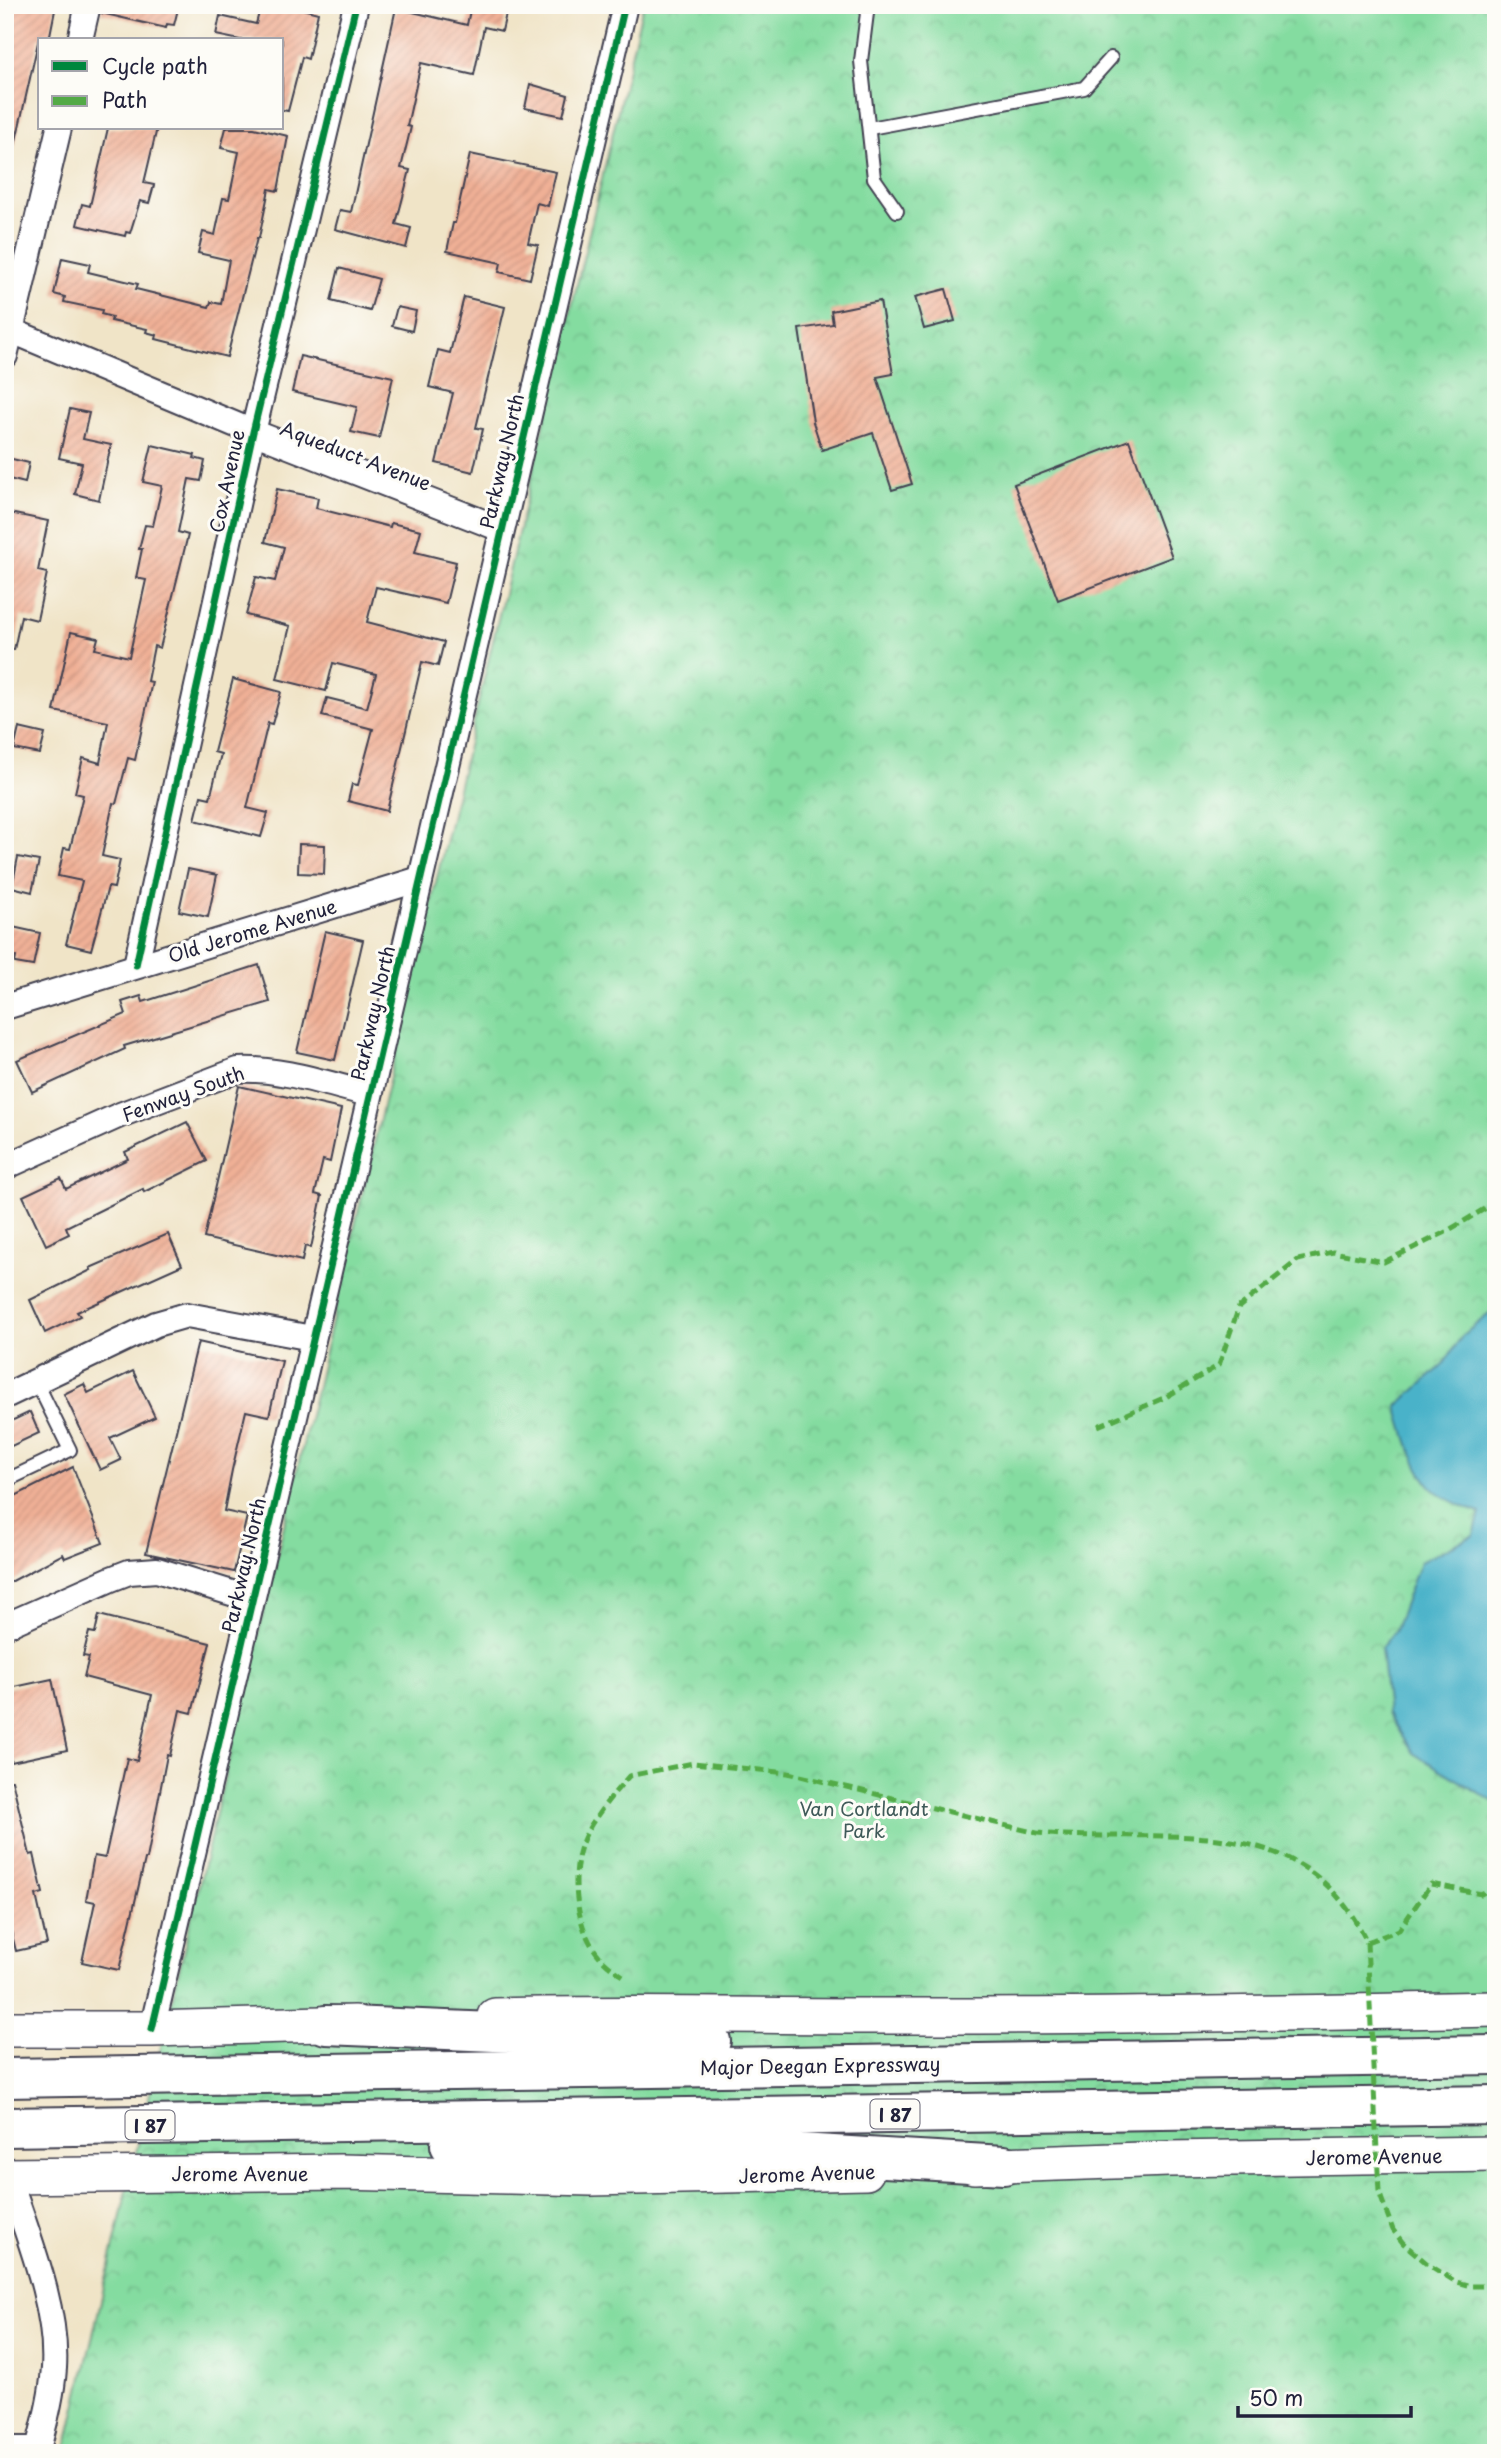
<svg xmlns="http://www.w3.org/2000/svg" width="1501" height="2458" viewBox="0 0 1501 2458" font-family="'Playpen Sans',sans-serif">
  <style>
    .park { fill: url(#park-crowns); stroke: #537f6e; stroke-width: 2 }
    .water { fill: #4ab2c9; stroke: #366a82; stroke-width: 2 }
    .building { fill: url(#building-hatch) }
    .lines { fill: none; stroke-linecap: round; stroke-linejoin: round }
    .lane-casing { stroke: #413f50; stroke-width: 16 }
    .street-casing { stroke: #413f50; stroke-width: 28 }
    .secondary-casing { stroke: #413f50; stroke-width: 38 }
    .highway-casing { stroke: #413f50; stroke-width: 42 }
    .lane { stroke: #fff; stroke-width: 12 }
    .street { stroke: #fff; stroke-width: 24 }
    .secondary { stroke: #fff; stroke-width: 35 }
    .highway { stroke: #fff; stroke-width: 38 }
    .quiet { stroke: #53aa46; stroke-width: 5; stroke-dasharray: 10 5; stroke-linecap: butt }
    .cycleway-casing { stroke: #fdfcf7; stroke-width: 11 }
    .cycleway { stroke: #00873e; stroke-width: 7 }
    .labels { text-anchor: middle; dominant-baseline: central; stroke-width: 6; stroke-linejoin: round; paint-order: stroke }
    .shield { fill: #fdfcf7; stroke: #646373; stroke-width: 2 }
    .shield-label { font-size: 18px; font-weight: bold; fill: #22223b }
    .street-label { font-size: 19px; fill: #22223b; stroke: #fdfcf7 }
    .park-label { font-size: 19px; fill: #3f5a59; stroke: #fdfcf7 }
  </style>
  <defs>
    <pattern id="park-crowns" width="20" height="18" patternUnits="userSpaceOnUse" patternTransform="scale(1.75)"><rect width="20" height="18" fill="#84dca0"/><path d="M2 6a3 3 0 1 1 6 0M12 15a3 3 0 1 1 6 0" fill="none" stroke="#72bc8b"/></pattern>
    <pattern id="building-hatch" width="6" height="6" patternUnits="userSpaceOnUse" patternTransform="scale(1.75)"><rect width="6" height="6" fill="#f0b096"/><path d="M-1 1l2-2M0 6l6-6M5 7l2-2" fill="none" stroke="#ce9782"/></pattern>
  </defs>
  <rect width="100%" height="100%" fill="#fdfcf7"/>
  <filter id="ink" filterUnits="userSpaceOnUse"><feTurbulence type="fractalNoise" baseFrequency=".0143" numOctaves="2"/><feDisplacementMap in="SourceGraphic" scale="14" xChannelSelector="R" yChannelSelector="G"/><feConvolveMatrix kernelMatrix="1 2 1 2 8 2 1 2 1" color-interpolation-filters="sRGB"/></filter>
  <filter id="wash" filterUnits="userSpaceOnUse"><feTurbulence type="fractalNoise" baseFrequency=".00686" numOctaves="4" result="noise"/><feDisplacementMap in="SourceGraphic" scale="28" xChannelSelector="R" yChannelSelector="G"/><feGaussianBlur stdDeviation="1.57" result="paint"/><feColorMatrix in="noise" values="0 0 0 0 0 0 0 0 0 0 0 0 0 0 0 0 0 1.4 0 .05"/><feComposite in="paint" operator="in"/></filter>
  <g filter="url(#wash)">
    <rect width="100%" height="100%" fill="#f0e4c7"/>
    <polygon class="park" points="643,5 1496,5 1496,2453 65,2453"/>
    <path class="water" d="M1496,1308V1803L1413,1753L1388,1713L1381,1648L1395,1630L1420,1562L1474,1535L1480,1513C1465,1508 1437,1496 1428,1483C1412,1462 1405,1432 1397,1406L1443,1365L1462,1336Z"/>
    <g id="blocks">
      <g class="building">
        <polygon points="13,5 56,5 49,40 39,38 13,154 5,153 5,43"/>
        <polygon points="102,5 179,5 174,25 167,24 166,28 101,13"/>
        <polygon points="261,5 287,5 318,13 308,59 302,57 288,111 282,110 282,40 240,40 216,35 220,16 256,24"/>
        <polygon points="471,5 508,5 502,31 484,27 474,75 421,63 407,126 411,127 401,168 410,170 396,224 411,228 406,248 335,229 340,210 351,212 396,8 467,25"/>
        <polygon points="530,84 568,95 563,116 525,108"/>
        <polygon points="108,128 157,128 144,183 154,185 149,203 140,201 130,233 126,232 125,236 77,225 82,204 90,206"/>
        <polygon points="226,128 254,128 288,136 278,191 269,189 259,238 257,238 227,357 156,339 157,335 146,332 147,329 111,321 112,317 101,314 102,310 64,302 65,297 54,294 62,258 90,264 88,272 138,284 136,289 209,307 211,302 221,304 229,260 198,253 203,232 215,235 223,198 229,199 239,152 221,148"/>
        <polygon points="470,154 556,172 548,206 537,203 528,243 538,245 530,279 499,272 501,263 447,251 453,223 455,223"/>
        <polygon points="339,268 379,279 370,311 331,301"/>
        <polygon points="946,289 955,321 924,329 915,297"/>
        <polygon points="464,297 505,307 476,428 483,429 473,472 436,463 453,393 429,387 438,350 450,353"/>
        <polygon points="880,301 893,374 877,377 912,484 892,490 873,433 822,450 813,422 799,329 833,324 831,311"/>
        <polygon points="397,307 416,311 412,331 392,326"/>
        <polygon points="300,356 393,377 379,438 351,432 357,407 292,392"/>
        <polygon points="70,409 89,413 83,439 111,445 99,500 75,494 82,463 59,458"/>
        <polygon points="1129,440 1172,557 1058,600 1014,484"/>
        <polygon points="152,445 195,455 194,458 205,461 201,481 189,479 178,532 188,535 160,648 154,646 147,681 152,682 135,760 128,758 116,804 113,803 102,856 120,860 114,888 108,887 91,950 66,944 82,881 58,876 64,848 70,849 83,795 75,793 83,758 100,763 108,722 54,711 71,632 98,638 95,649 129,657 146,580 136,578 142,549 139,549 145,525 153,526 162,486 143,482"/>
        <polygon points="8,458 29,463 25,483 5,478"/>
        <polygon points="277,489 318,498 316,508 390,527 391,523 421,530 415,552 456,562 446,603 376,587 367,622 444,642 438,666 422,662 387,811 348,801 352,784 358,785 373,729 322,716 327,698 367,708 376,674 333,663 326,691 277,679 290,626 246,615 256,577 275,581 284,547 265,542"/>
        <polygon points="5,512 48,521 38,571 47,573 37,620 21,616 14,650 5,649"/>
        <polygon points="233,679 281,692 272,724 268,723 247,808 268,813 261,837 195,820 201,796 210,798 221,754 214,752"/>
        <polygon points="19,728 45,734 40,754 14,749"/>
        <polygon points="299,844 325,845 324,874 298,873"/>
        <polygon points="18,857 39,861 32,892 12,887"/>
        <polygon points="188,869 217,875 208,917 179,911"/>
        <polygon points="8,926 40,933 33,966 15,963 16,957 5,955"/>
        <polygon points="325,931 363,940 335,1060 297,1052"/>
        <polygon points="259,965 270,1002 124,1046 125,1049 32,1092 17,1060 126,1014 122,1002 141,996 143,1002"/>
        <polygon points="239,1086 341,1109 330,1162 323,1160 315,1194 322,1196 311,1248 305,1246 302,1261 204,1238"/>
        <polygon points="187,1122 207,1161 144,1192 143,1189 66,1227 69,1234 46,1245 23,1196 61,1178 66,1189 128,1159 125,1152"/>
        <polygon points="168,1234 182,1265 77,1312 80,1316 45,1333 30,1300 91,1270 90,1268"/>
        <polygon points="198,1342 282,1361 269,1416 246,1411 232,1470 224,1511 247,1516 234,1572 146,1553"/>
        <polygon points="133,1371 155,1417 110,1438 121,1460 100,1470 64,1394 84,1384 88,1393"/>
        <polygon points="30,1412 39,1433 5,1449 5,1424"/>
        <polygon points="73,1467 103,1543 65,1558 63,1554 5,1585 5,1501"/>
        <polygon points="99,1615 210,1643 192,1713 180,1710 170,1756 167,1755 147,1859 145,1859 119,1970 82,1962 95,1902 86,1900 94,1856 105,1858 127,1758 137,1761 152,1695 84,1677 89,1657 83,1656 89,1632 95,1633"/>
        <polygon points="52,1679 67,1750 11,1762 5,1738 5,1689"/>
        <polygon points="5,1780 12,1780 30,1855 34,1854 43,1893 36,1895 47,1944 16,1951 11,1931 5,1932"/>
      </g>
    </g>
  </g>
  <g filter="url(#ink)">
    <use href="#blocks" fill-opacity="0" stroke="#413f50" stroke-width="2"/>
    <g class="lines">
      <defs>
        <g id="lane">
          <polyline points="868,5 861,61 874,178 897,211"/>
          <polyline points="870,128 1084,88 1111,58"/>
          <polyline points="5,1481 70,1450 37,1383"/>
        </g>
        <g id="street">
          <polyline points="80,40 88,5"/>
          <polyline points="5,328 253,432 501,529"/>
          <polyline points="5,356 59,128"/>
          <polyline points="136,965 253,432 356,5"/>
          <polyline points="5,1007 420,879"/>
          <path d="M5,1167L120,1115L238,1070C282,1068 327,1084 369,1094"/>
          <polyline points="5,1396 156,1324 187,1315 312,1338"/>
          <polyline points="5,1626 111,1579 129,1572 157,1570 251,1599"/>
          <polyline points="152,2029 625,5"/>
          <path d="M8,2176C27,2234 58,2307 54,2368C52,2398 44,2425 37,2453"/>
          <polyline points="5,2449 38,2449"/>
        </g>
        <g id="secondary">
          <path d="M495,2016C641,2012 788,2017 934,2016C1121,2016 1309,2013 1496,2009"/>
          <polyline points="5,2029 152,2029 355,2023"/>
          <polyline points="974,2166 1169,2159 1496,2154"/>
          <polyline points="5,2176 341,2172 591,2178 866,2172"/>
        </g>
        <g id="highway">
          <polyline points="326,2025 711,2041"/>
          <polyline points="5,2078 1496,2055"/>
          <polyline points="5,2127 1496,2105"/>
          <polyline points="450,2145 799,2153 1004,2165"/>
        </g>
      </defs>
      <use href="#lane" class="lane-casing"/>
      <use href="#street" class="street-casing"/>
      <use href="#secondary" class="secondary-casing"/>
      <use href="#highway" class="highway-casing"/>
      <use href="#lane" class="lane"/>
      <use href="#street" class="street"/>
      <use href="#secondary" class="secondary"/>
      <use href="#highway" class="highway"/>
      <g class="quiet">
        <polyline points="1098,1426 1166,1397 1219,1365 1239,1307 1298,1260 1333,1252 1384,1262 1444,1233 1496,1202"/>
        <polyline points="1367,1942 1399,1930 1431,1884 1481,1894 1496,1885"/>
        <path d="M623,1976C616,1971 608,1965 602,1959C574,1931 568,1866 587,1832C598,1812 614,1793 629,1776L693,1763L788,1773L1037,1833C1163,1846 1299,1802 1367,1942L1379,2192L1393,2230L1403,2243L1429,2265L1456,2282L1471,2286H1496"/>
      </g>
      <defs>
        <g id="cycleway">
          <polyline points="136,965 253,432 356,5"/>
          <polyline points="152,2029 625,5"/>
        </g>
      </defs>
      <use href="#cycleway" class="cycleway-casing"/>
      <use href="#cycleway" class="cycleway"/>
    </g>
  </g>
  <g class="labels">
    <g class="shield">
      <rect x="870.5" y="2099.5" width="49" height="29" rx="5"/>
      <rect x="125.5" y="2110.5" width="49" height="29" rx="5"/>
    </g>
    <g class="shield-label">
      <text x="895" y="2114">I 87</text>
      <text x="150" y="2125">I 87</text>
    </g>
    <g class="street-label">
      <text transform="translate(356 455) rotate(21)">Aqueduct Avenue</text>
      <text transform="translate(501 461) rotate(-77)">Parkway North</text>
      <text transform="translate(226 481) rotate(-78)">Cox Avenue</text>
      <text transform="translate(252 930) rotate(-17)">Old Jerome Avenue</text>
      <text transform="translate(372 1013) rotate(-77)">Parkway North</text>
      <text transform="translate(183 1093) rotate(-20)">Fenway South</text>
      <text transform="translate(243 1565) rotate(-77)">Parkway North</text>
      <text transform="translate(820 2065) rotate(-1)">Major Deegan Expressway</text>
      <text transform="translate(1374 2156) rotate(-1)">Jerome Avenue</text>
      <text x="240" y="2173">Jerome Avenue</text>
      <text transform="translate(807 2173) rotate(-2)">Jerome Avenue</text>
    </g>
    <g class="park-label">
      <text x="864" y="1808">Van Cortlandt<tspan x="864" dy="22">Park</tspan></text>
    </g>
  </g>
  <rect width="1501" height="2458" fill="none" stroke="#fdfcf7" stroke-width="28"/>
  <rect x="38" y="38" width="245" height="91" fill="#fdfcf7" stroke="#a5a5ac" stroke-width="2"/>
  <rect x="52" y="61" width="35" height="10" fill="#00873e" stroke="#a5a5ac" stroke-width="2"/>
  <text x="102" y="74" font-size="21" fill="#22223b">Cycle path</text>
  <rect x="52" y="96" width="35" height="10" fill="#53aa46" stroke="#a5a5ac" stroke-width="2"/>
  <text x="102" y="108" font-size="21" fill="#22223b">Path</text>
  <path d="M1238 2406v10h173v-10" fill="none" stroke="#22223b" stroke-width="3.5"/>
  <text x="1249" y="2406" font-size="21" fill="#22223b" stroke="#fdfcf7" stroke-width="5" paint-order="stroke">50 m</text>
</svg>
